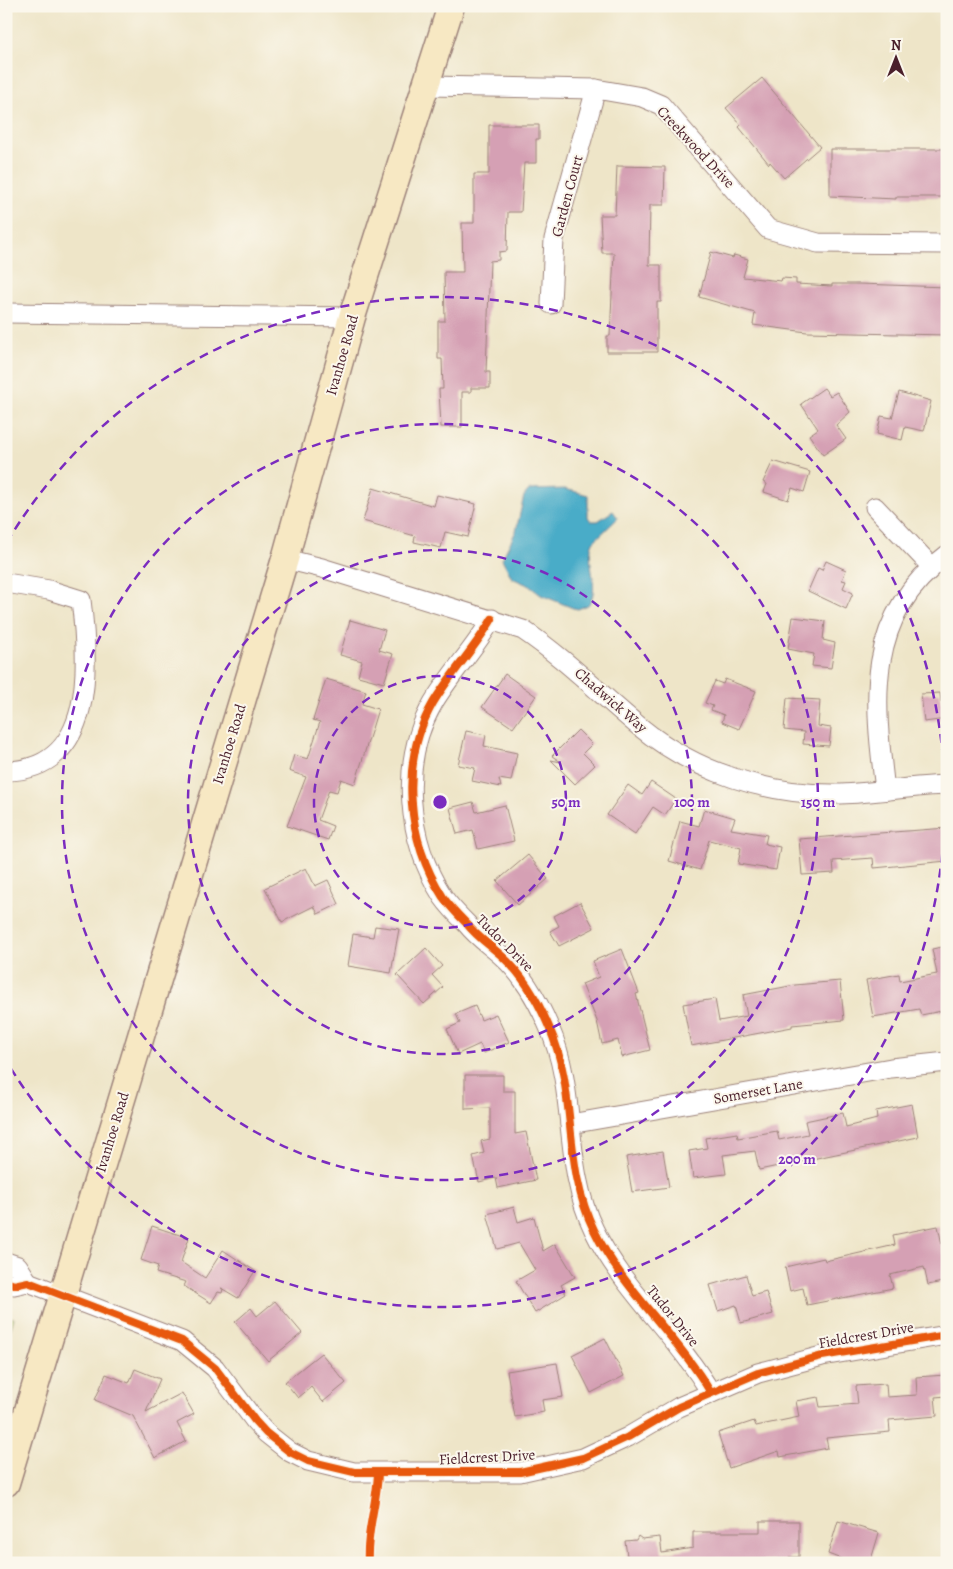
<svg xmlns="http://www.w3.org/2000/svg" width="953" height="1569" viewBox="0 0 953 1569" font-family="Alegreya,serif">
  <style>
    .green { fill: #b2cf75; stroke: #7e7750 }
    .water { fill: #49acc8; stroke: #4a667a }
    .building { fill: #d5a0b4 }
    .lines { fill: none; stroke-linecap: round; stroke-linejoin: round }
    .minor-casing { stroke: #9c827a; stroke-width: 21 }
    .secondary-casing { stroke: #9c827a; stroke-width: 29 }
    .minor { stroke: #fff; stroke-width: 19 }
    .secondary { stroke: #f7e8c3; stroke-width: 26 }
    .cycleway-casing { stroke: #fbf7ec; stroke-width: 11 }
    .cycleway { stroke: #e8590c; stroke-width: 8 }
    .ring { fill: none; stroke: #7b2cbf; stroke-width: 2.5; stroke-dasharray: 9 6 }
    .labels { text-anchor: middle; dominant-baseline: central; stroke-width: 4; stroke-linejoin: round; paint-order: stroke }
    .street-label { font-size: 15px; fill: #4a1f2b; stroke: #fbf7ec }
    .centre { fill: #7b2cbf; stroke: #fbf7ec; stroke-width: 2.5 }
    .ring-label { font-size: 15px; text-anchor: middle; font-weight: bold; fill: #7b2cbf; stroke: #fbf7ec; stroke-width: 4; stroke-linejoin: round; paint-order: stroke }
  </style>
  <rect width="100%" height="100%" fill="#fbf7ec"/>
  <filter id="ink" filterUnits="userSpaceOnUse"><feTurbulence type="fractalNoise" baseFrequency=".02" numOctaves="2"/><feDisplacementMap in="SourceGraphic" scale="10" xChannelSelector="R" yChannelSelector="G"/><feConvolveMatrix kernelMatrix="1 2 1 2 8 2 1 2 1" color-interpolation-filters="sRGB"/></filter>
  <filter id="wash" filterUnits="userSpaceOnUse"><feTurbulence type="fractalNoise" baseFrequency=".0096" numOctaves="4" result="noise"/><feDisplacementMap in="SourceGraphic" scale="20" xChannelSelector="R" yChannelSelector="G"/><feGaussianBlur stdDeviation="1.12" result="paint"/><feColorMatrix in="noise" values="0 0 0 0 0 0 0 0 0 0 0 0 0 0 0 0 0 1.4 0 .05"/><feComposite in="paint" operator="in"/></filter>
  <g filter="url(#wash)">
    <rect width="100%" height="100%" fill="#eee5c8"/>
    <polygon class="green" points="6,1315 14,1318 6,1344"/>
    <path class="water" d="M565,489L588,495V517L591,521H598L613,511L618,518L593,542C584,562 602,587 588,605L578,609L573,608L541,595L528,585L512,578L502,559L516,531L524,496L529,490Z"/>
    <g id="blocks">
      <g class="building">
        <polygon points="762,78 820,147 784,178 770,162 769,164 739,127 741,125 726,108"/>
        <polygon points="489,125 539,125 539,139 536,139 536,163 524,163 521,212 508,212 507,251 499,252 499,260 490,261 486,372 490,372 490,388 471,388 471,392 462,392 462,427 441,427 439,389 443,389 442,359 438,359 438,321 445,321 444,272 463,272 462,223 474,223 474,174 489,174"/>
        <polygon points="830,149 947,149 946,197 896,197 896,199 830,196"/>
        <polygon points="617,166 665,167 664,205 650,205 649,265 661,265 661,302 657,302 657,352 607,352 607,336 610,336 614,253 602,253 600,215 615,215"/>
        <polygon points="711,252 733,258 734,255 748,259 743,277 781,281 782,278 796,279 796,284 832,286 832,284 859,284 946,287 946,335 807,332 753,325 755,313 699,297"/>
        <polygon points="824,388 830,396 837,392 850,412 836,425 846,439 823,455 809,435 818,429 801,404"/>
        <polygon points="899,392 931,401 924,431 905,427 902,440 877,434 881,416 892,418"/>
        <polygon points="773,461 810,472 804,492 792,488 788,500 764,492 767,484 763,482"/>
        <polygon points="373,488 434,506 437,495 476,504 468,537 445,532 441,548 414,542 415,536 363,521"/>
        <polygon points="826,561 846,570 842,580 846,581 843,588 853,593 846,609 808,591 818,568 822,570"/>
        <polygon points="793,617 825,621 823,640 835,643 831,668 812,666 814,654 788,649"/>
        <polygon points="350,620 385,630 379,650 393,654 384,683 358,676 362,661 340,655"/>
        <polygon points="505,674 536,696 513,728 482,707"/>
        <polygon points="326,679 366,691 362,704 378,709 355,784 341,779 337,792 329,790 318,820 333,826 328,840 287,826 306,777 289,771 294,755 308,759 320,722 313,720"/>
        <polygon points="725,679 756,691 739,729 722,722 724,715 711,710 713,706 705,703 715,681 723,684"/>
        <polygon points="940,693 941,702 947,702 947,719 924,722 921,694"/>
        <polygon points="787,698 820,700 818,726 831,728 829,746 803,744 804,732 784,730"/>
        <polygon points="578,730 592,744 583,753 595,765 575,784 551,760 561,762 552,756"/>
        <polygon points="466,731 486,735 484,746 517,753 511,781 499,779 501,787 472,781 475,768 458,765"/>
        <polygon points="651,782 676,799 665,815 653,807 635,834 607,815 628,785 642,795"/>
        <polygon points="473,802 476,812 505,805 514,841 478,849 473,830 457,834 450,808"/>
        <polygon points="704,809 735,818 731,829 767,835 765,844 780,847 776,870 738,864 741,848 709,840 700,870 669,861 680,821 699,826"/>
        <polygon points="947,828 947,861 874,868 873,858 833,861 834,873 802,875 799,839"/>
        <polygon points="528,855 548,879 518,905 497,881"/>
        <polygon points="306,868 315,886 328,880 339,904 318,914 314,906 282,922 265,888"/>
        <polygon points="580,902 594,928 559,946 550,931 559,926 554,916"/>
        <polygon points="375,926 399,929 391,973 348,966 353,934 373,937"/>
        <polygon points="947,946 947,1010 921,1015 919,1009 873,1017 866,980 899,974 900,981 937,974 932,949"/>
        <polygon points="426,948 442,966 432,975 443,987 424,1004 397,975"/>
        <polygon points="622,949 639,993 636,994 650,1050 622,1057 618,1040 602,1044 597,1021 582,984 599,977 593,961"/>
        <polygon points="840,981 844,1020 792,1025 792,1027 691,1046 683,1004 715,999 719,1021 747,1016 743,995 795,985"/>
        <polygon points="475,1006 481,1020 496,1014 509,1042 484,1053 480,1044 458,1054 447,1029 460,1023 456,1014"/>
        <polygon points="465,1075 503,1075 503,1091 515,1091 515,1134 526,1132 536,1180 498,1188 496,1178 479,1182 473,1156 484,1153 481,1141 490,1139 490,1108 465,1109"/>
        <polygon points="912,1104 918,1137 759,1170 755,1151 723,1155 726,1174 693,1178 689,1151 707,1148 705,1138 737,1133 738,1138 777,1131 779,1140 808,1134 805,1121 843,1113 846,1127 877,1119 876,1111"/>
        <polygon points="663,1151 669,1187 632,1192 626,1157"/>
        <polygon points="514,1207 518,1222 534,1217 543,1251 555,1244 575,1277 561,1285 566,1294 535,1313 516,1281 535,1270 519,1243 497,1249 487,1214"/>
        <polygon points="152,1226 189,1238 181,1262 205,1278 223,1250 255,1271 238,1298 221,1288 223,1289 222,1293 218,1292 211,1303 184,1286 186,1282 156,1273 158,1266 141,1260"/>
        <polygon points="938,1226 944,1254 947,1254 947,1281 928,1285 924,1267 890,1275 893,1288 807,1305 803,1288 790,1291 785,1267 824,1258 825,1261 895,1245 893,1235"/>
        <polygon points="746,1275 752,1296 766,1292 773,1314 741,1323 736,1305 718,1311 710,1285"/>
        <polygon points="275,1301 302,1333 268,1361 235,1322 251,1308 257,1316"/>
        <polygon points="605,1338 624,1376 591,1393 572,1355"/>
        <polygon points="321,1353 346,1383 323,1402 311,1387 298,1398 285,1382"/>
        <polygon points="557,1363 563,1397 542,1400 544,1412 515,1417 507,1371"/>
        <polygon points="135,1369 160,1379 146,1412 182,1393 194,1414 177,1423 186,1441 155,1458 133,1416 95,1400 106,1374 129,1383"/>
        <polygon points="946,1375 947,1396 935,1397 937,1416 889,1420 890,1432 826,1438 828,1448 780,1457 779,1451 729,1468 718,1433 754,1421 756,1426 799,1417 796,1401 818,1397 820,1407 858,1404 856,1386 886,1384 887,1397 917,1395 916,1377"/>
        <polygon points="760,1521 799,1521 799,1557 789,1557 789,1561 628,1563 625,1541 636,1540 638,1536 642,1539 660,1537 662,1553 693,1548 693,1532 760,1532"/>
        <polygon points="838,1521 879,1533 870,1563 852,1563 828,1554"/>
      </g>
    </g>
  </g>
  <g filter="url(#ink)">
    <use href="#blocks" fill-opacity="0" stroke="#9c827a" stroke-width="1"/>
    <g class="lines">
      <defs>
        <g id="minor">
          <polyline points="427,86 596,89 642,97 661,105 768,229 818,243 947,244"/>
          <polyline points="551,304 554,239 596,89"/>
          <polyline points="6,313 352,317"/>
          <polyline points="875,507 931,566"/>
          <path d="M285,559L322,568L523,630C566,659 601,695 640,727C695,772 769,796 841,794C876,793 911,786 947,785"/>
          <path d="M6,583L49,590L81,600C89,663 96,770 6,771"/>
          <path d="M492,619C475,648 451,673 433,703C399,762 407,841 443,897C450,907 459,916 467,924C477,937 491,946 503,957C524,976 538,1001 549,1027C578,1092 562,1165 594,1230C623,1290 677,1335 711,1393"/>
          <path d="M885,790C874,699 864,617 947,555"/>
          <polyline points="570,1124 891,1068 947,1062"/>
          <polyline points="6,1262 18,1266 28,1282"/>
          <polyline points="6,1282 14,1285 28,1282 182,1341 215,1368 255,1421 266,1433 290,1452 308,1461 354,1472 520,1472 583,1458 628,1437 679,1407 758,1373 822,1356 947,1335"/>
        </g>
        <polyline id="secondary" points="6,1483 285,559 352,317 451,6"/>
      </defs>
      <use href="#minor" class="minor-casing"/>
      <use href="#secondary" class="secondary-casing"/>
      <use href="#minor" class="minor"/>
      <use href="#secondary" class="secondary"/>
      <defs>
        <g id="cycleway">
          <path d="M492,619C475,648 451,673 433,703C399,762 407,841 443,897C450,907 459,916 467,924C477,937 491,946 503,957C524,976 538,1001 549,1027C578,1092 562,1165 594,1230C623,1290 677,1335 711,1393"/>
          <polyline points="6,1282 14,1285 28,1282 182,1341 215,1368 255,1421 266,1433 290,1452 308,1461 354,1472 520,1472 583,1458 628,1437 679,1407 758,1373 822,1356 947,1335"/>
          <path d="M368,1563C366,1532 377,1504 378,1473"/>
        </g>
      </defs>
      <use href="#cycleway" class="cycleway-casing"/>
      <use href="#cycleway" class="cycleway"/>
    </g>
  </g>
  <g class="ring">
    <circle cx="440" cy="802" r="126"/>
    <circle cx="440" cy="802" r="252"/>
    <circle cx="440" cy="802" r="378"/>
    <path d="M7 542A505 505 0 1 1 7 1062"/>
  </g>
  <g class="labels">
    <g class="street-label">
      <text transform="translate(696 147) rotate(47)">Creekwood Drive</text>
      <text transform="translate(567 196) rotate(-75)">Garden Court</text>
      <text transform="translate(342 355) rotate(-74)">Ivanhoe Road</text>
      <text transform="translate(611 700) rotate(41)">Chadwick Way</text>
      <text transform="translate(229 744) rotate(-73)">Ivanhoe Road</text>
      <text transform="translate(505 943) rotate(45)">Tudor Drive</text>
      <text transform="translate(758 1091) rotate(-10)">Somerset Lane</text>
      <text transform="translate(112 1132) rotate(-73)">Ivanhoe Road</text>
      <text transform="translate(673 1316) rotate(51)">Tudor Drive</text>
      <text transform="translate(866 1335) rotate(-10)">Fieldcrest Drive</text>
      <text transform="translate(487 1457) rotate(-3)">Fieldcrest Drive</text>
    </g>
  </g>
  <circle cx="440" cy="802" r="8" class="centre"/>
  <g class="ring-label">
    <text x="566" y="807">50 m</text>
    <text x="692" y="807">100 m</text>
    <text x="818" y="807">150 m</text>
    <text x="797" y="1164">200 m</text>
  </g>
  <rect width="953" height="1569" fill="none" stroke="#fbf7ec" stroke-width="25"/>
  <g transform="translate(896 58)" stroke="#fbf7ec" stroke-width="4" paint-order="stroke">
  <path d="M0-4L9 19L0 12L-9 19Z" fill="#4a1f2b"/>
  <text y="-8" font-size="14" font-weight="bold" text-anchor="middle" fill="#4a1f2b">N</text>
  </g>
</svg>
